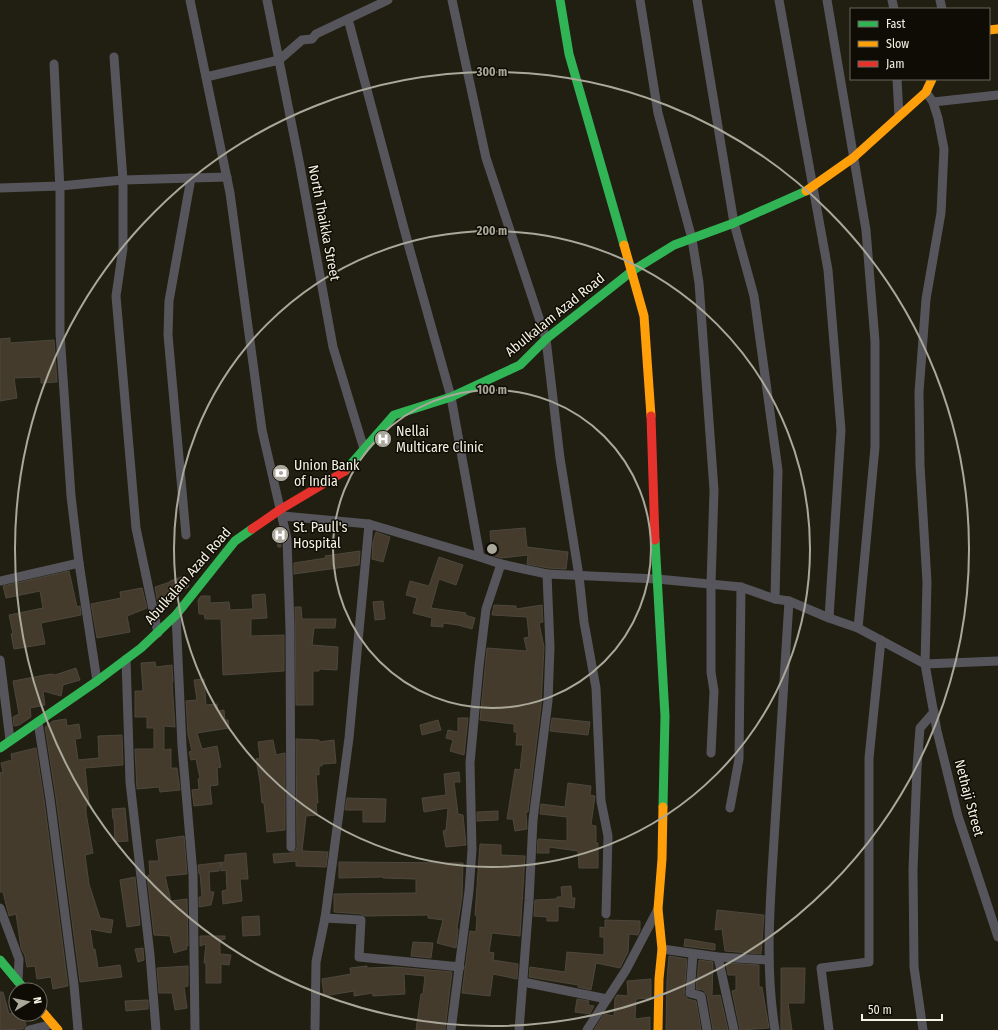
<svg xmlns="http://www.w3.org/2000/svg" width="998" height="1030" viewBox="0 0 998 1030" font-family="'Fira Sans Condensed',sans-serif">
  <style>
    .building { fill: #453b2d; stroke: #4c473e }
    .lines { fill: none; stroke-linecap: round; stroke-linejoin: round }
    .street { stroke: #57555c; stroke-width: 9 }
    .fast { stroke: #30b455; stroke-width: 9 }
    .slow { stroke: #ff9f0a; stroke-width: 9 }
    .jam { stroke: #e5322d; stroke-width: 9 }
    .ring { fill: none; stroke: #aaa89a; stroke-width: 2 }
    .labels { text-anchor: middle; dominant-baseline: central; stroke-width: 3; stroke-linejoin: round; paint-order: stroke }
    .street-label { font-size: 14px; fill: #f4f2e3; stroke: #0e0c04 }
    .poi-label { font-size: 14px; fill: #f4f2e3; stroke: #0e0c04; text-anchor: start }
    .centre { fill: #aaa89a; stroke: #0e0c04; stroke-width: 2 }
    .ring-label { font-size: 12px; text-anchor: middle; font-weight: bold; fill: #aaa89a; stroke: #0e0c04; stroke-width: 3; stroke-linejoin: round; paint-order: stroke }
  </style>
  <rect width="100%" height="100%" fill="#211f11"/>
  <g class="building">
    <polygon points="10,338 10,343 54,340 57,382 41,383 41,377 14,378 17,398 0,401 0,339"/>
    <polygon points="276,528 278,528 281,547 278,547"/>
    <polygon points="525,528 527,547 568,552 566,569 548,568 527,564 528,555 501,558 492,555 490,531"/>
    <polygon points="376,532 390,537 383,562 372,559 373,542"/>
    <polygon points="360,551 359,565 294,574 294,563 326,558 325,556"/>
    <polygon points="439,557 463,565 456,585 439,579 431,608 466,613 465,615 475,618 472,629 458,625 443,623 443,627 431,626 432,618 413,613 417,598 406,595 410,581 429,586"/>
    <polygon points="69,571 77,607 80,606 81,615 41,623 45,644 14,649 11,634 13,634 9,615 43,608 40,591 6,598 3,586"/>
    <polygon points="184,576 189,586 187,588 173,593 175,599 158,604 155,587 170,582 170,581"/>
    <polygon points="142,588 147,608 127,616 130,632 97,638 91,604 121,598 120,592"/>
    <polygon points="265,594 267,618 251,619 251,636 284,635 284,671 223,675 221,619 205,619 204,614 199,614 198,600 201,596 210,596 210,603 229,602 230,610 252,609 253,609 252,595"/>
    <polygon points="383,601 385,619 375,620 373,602"/>
    <polygon points="494,605 516,606 516,609 542,605 543,622 539,623 544,647 541,706 528,812 526,812 527,829 515,831 513,819 507,819 515,769 520,770 523,745 516,745 517,732 514,732 514,724 480,720 487,648 527,651 524,638 529,637 527,617 492,615"/>
    <polygon points="295,607 301,607 302,619 336,619 335,628 314,628 312,645 338,647 337,670 319,669 319,671 313,671 313,705 296,705"/>
    <polygon points="155,662 156,667 172,665 173,682 172,683 175,727 164,726 164,750 171,749 171,768 177,768 180,790 160,792 159,787 137,789 135,749 154,749 154,728 147,728 147,717 135,717 135,691 143,691 141,663"/>
    <polygon points="76,668 80,680 63,685 61,696 43,691 45,705 30,708 31,717 19,725 14,726 13,717 19,714 13,681 51,674 55,675"/>
    <polygon points="204,679 206,705 217,704 218,711 224,710 225,720 228,720 229,728 197,733 202,749 217,746 221,767 217,768 218,785 210,786 212,804 194,806 192,790 199,789 198,779 200,778 196,759 191,760 189,752 192,751 188,735 186,701 197,700 194,680"/>
    <polygon points="458,718 468,718 464,755 450,751 453,740 446,738 448,730 458,732"/>
    <polygon points="552,718 590,722 588,735 550,731"/>
    <polygon points="66,719 67,726 79,724 81,738 75,739 78,760 99,758 98,736 122,735 123,765 85,768 89,805 86,805 86,813 93,853 85,855 89,884 100,918 113,920 111,933 90,929 93,949 95,949 98,968 120,965 122,977 80,982 56,798 45,727 53,721"/>
    <polygon points="438,720 441,730 422,735 420,725"/>
    <polygon points="296,739 319,740 319,742 334,740 336,763 322,764 322,766 319,766 319,775 316,774 318,803 316,803 317,815 306,816 302,851 328,852 326,867 296,866 296,861 274,863 273,854 291,853 296,850 297,847"/>
    <polygon points="273,740 276,755 285,753 285,830 267,832 264,803 262,803 260,782 256,759 260,758 258,742"/>
    <polygon points="36,748 44,800 68,986 53,989 51,977 37,979 35,966 27,967 25,956 21,948 16,914 9,916 3,892 0,892 0,773 3,772 1,763 12,760 11,754"/>
    <polygon points="459,772 460,782 454,782 458,814 463,815 466,845 446,847 443,831 446,830 448,808 424,812 422,798 446,795 444,774"/>
    <polygon points="568,783 591,786 590,795 595,796 591,825 596,826 596,843 598,843 598,868 579,868 578,851 549,847 549,853 537,853 538,839 567,841 567,817 540,814 541,804 565,807"/>
    <polygon points="347,798 386,799 385,822 363,822 363,810 345,810"/>
    <polygon points="125,808 128,841 115,842 114,819 113,819 112,809"/>
    <polygon points="498,811 498,820 477,821 477,812"/>
    <polygon points="184,836 187,874 165,876 171,901 187,899 188,946 186,946 187,949 174,953 170,936 154,935 147,876 150,875 149,861 159,861 156,840"/>
    <polygon points="480,844 501,845 501,855 525,856 520,936 492,933 489,952 494,953 493,960 518,964 517,979 493,974 490,996 462,993 470,931 476,932 477,916 475,915"/>
    <polygon points="246,853 248,879 240,879 242,901 223,904 222,891 227,890 226,870 221,871 221,863 219,871 209,872 210,892 214,892 211,905 199,907 199,897 202,897 200,873 199,874 198,865 225,862 225,855"/>
    <polygon points="339,862 463,863 462,897 457,928 458,929 456,948 437,943 443,920 428,918 428,915 365,916 361,914 334,912 334,894 416,893 416,879 383,878 383,877 339,878"/>
    <polygon points="135,877 140,925 127,927 120,880"/>
    <polygon points="571,886 572,898 575,898 574,908 558,906 558,921 547,921 547,917 534,916 535,900 557,899 557,897 562,897 561,887"/>
    <polygon points="717,910 764,915 761,954 725,951 722,929 715,930"/>
    <polygon points="259,916 260,935 243,936 242,917"/>
    <polygon points="605,920 640,921 640,930 638,935 629,934 628,952 620,968 596,963 591,990 578,987 578,985 529,977 530,967 565,972 567,952 604,955 604,937 600,937 600,927 605,928"/>
    <polygon points="200,936 225,936 225,939 220,940 220,954 231,955 229,965 221,964 221,983 206,983 206,963 204,963 206,944 200,946"/>
    <polygon points="685,939 715,944 715,950 684,946"/>
    <polygon points="413,942 433,943 431,958 411,956"/>
    <polygon points="143,948 144,960 138,962 135,949"/>
    <polygon points="669,956 687,959 684,995 688,999 696,1001 701,1030 666,1030 667,979"/>
    <polygon points="699,960 713,962 712,996 720,995 728,1030 713,1030 707,995 703,990 696,989"/>
    <polygon points="726,963 759,965 759,987 762,987 769,1028 740,1030 732,991 736,990 736,975 728,975"/>
    <polygon points="188,966 188,986 184,987 187,1008 175,1010 172,993 159,993 157,968"/>
    <polygon points="367,966 367,968 395,967 452,972 445,1030 416,1030 421,994 423,994 425,976 404,974 405,994 373,996 372,993 354,996 354,991 324,996 322,979 351,974 350,968"/>
    <polygon points="781,968 805,968 804,1003 788,1003 792,1030 781,1030"/>
    <polygon points="651,979 651,998 636,999 635,1019 650,1017 650,1030 594,1030 604,1014 614,1016 615,998 617,995 628,996 627,981"/>
    <polygon points="0,992 3,992 9,1014 16,1012 18,1019 24,1018 26,1025 23,1029 0,1030"/>
    <polygon points="577,999 589,1001 588,1005 594,1006 590,1014 575,1012"/>
    <polygon points="148,1000 148,1009 126,1011 125,1001"/>
  </g>
  <g class="lines">
    <g class="street">
      <polyline points="190,0 230,193 262,430 287,539 290,629 291,847"/>
      <polyline points="267,0 300,166 333,347 364,449"/>
      <polyline points="452,0 486,158 546,339 560,458 579,576 584,622 596,688 601,801 608,836 606,914"/>
      <polyline points="640,0 658,113 692,239 699,283 714,490 711,584 711,672 714,691 711,753"/>
      <polyline points="697,0 734,223 754,296 778,470 775,599"/>
      <polyline points="779,0 828,270 841,430 829,618"/>
      <polyline points="827,0 866,230 875,341 875,447 858,628"/>
      <polyline points="892,0 894,9"/>
      <polyline points="940,0 942,9"/>
      <polyline points="348,19 409,247 451,397 480,557"/>
      <polyline points="114,57 123,180 123,248 116,296 136,528 158,633"/>
      <polyline points="54,64 60,191 60,333 71,496 79,563 97,681"/>
      <polyline points="206,77 279,60 302,40 312,39 316,34 388,0"/>
      <polyline points="897,79 899,116"/>
      <polyline points="926,92 933,102 938,118 944,149 941,213 926,299 919,392 920,465 927,582 925,664 937,731 958,816 998,937"/>
      <polyline points="933,102 998,95"/>
      <polyline points="0,188 60,186 123,180 227,177"/>
      <polyline points="283,516 369,524 480,557 501,564"/>
      <polyline points="186,535 168,335 169,301 191,178"/>
      <polyline points="0,581 79,563"/>
      <polyline points="176,615 182,746 193,874 195,1030"/>
      <polyline points="126,659 130,782 150,955 156,1030"/>
      <polyline points="0,660 10,740"/>
      <polyline points="925,664 998,661"/>
      <polyline points="38,722 50,799 74,985 78,1030"/>
      <polyline points="730,808 739,759 741,587"/>
      <polyline points="0,908 19,959 18,981"/>
      <polyline points="325,918 361,920 359,957 460,967"/>
      <polyline points="662,949 718,957 768,960"/>
      <polyline points="693,954 690,993 701,996 707,1030"/>
      <polyline points="718,957 734,1030"/>
      <polyline points="523,982 607,999"/>
      <polyline points="315,1028 316,962 325,918 349,738 369,524"/>
      <polyline points="29,1030 53,1024"/>
      <polyline points="451,1030 469,891 472,850 470,763 479,666 486,609 501,564 547,574"/>
      <polyline points="519,1030 529,901 533,820 548,701 550,647 547,574 657,579 741,587 775,599 789,601 829,618 858,628 925,664"/>
      <polyline points="587,1030 626,970 658,909"/>
      <path d="M775,1030C764,962 771,893 775,824C780,750 784,675 789,601"/>
      <polyline points="829,1030 821,968 869,962 869,758 881,640"/>
      <polyline points="923,1030 914,967 913,869 917,768 920,728 934,712"/>
    </g>
    <g class="fast">
      <polyline points="560,0 569,54 624,245"/>
      <polyline points="345,471 394,415 451,397 520,365 546,339 632,271 674,245 734,223 806,191"/>
      <polyline points="655,540 665,716 663,807"/>
      <polyline points="0,748 97,681 141,648 176,615 235,541 252,529"/>
      <polyline points="0,960 25,990"/>
    </g>
    <g class="slow">
      <polyline points="989,30 998,29"/>
      <polyline points="806,191 853,158 926,92 932,79"/>
      <polyline points="624,245 644,316 651,416"/>
      <polyline points="40,1009 58,1030"/>
      <polyline points="658,1030 659,979 662,949 658,909 662,859 663,807"/>
    </g>
    <g class="jam">
      <polyline points="651,416 655,540"/>
      <polyline points="252,529 281,509 345,471"/>
    </g>
  </g>
  <g class="ring">
    <circle cx="492" cy="549" r="159"/>
    <circle cx="492" cy="549" r="318"/>
    <circle cx="492" cy="549" r="477"/>
  </g>
  <defs>
    <symbol id="hospital-disc" viewBox="-11 -11 22 22"><circle r="9.5" fill="#aaa89a" stroke="#0e0c04"/><path d="M-5-5h3v3.5h4V-5h3V5h-3V1.5h-4V5h-3Z" fill="#fff"/></symbol>
    <symbol id="bank-disc" viewBox="-11 -11 22 22"><circle r="9.5" fill="#aaa89a" stroke="#0e0c04"/><path d="M-6-4H6V4H-6ZM0-2.3a2.3 2.3 0 1 0 0 4.6a2.3 2.3 0 1 0 0-4.6Z" fill="#fff"/></symbol>
  </defs>
  <g fill-rule="evenodd">
    <use href="#hospital-disc" x="373" y="429" width="20" height="20"/>
    <use href="#bank-disc" x="271" y="463" width="20" height="20"/>
    <use href="#hospital-disc" x="270" y="525" width="20" height="20"/>
  </g>
  <g class="labels">
    <g class="street-label">
      <text transform="translate(324 223) rotate(79)">North Thaikka Street</text>
      <text transform="translate(555 315) rotate(-39)">Abulkalam Azad Road</text>
      <text transform="translate(188 576) rotate(-49)">Abulkalam Azad Road</text>
      <text transform="translate(969 798) rotate(75)">Nethaji Street</text>
    </g>
    <g class="poi-label">
      <text x="396" y="431">Nellai<tspan x="396" dy="16">Multicare Clinic</tspan></text>
      <text x="294" y="465">Union Bank<tspan x="294" dy="16">of India</tspan></text>
      <text x="293" y="527">St. Paull's<tspan x="293" dy="16">Hospital</tspan></text>
    </g>
  </g>
  <circle cx="492" cy="549" r="6" class="centre"/>
  <g class="ring-label">
    <text x="492" y="76">300 m</text>
    <text x="492" y="235">200 m</text>
    <text x="492" y="394">100 m</text>
  </g>
  <rect x="850" y="8" width="140" height="72" fill="#0e0c04" stroke="#6a685d"/>
  <rect x="858" y="21" width="20" height="6" fill="#30b455" stroke="#6a685d"/>
  <text x="886" y="28" font-size="12" fill="#f4f2e3">Fast</text>
  <rect x="858" y="41" width="20" height="6" fill="#ff9f0a" stroke="#6a685d"/>
  <text x="886" y="48" font-size="12" fill="#f4f2e3">Slow</text>
  <rect x="858" y="61" width="20" height="6" fill="#e5322d" stroke="#6a685d"/>
  <text x="886" y="68" font-size="12" fill="#f4f2e3">Jam</text>
  <g transform="translate(28 1002) rotate(80)"><circle r="19" fill="#0e0c04" stroke="#6a685d"/>
  <path d="M0-3L7 15L0 10L-7 15Z" fill="#aaa89a"/>
  <text y="-6" font-size="11" font-weight="bold" text-anchor="middle" fill="#f4f2e3">N</text>
  </g>
  <path d="M862 1014v6h80v-6" fill="none" stroke="#f4f2e3" stroke-width="2"/>
  <text x="868" y="1014" font-size="12" fill="#f4f2e3" stroke="#0e0c04" stroke-width="3" paint-order="stroke">50 m</text>
</svg>
